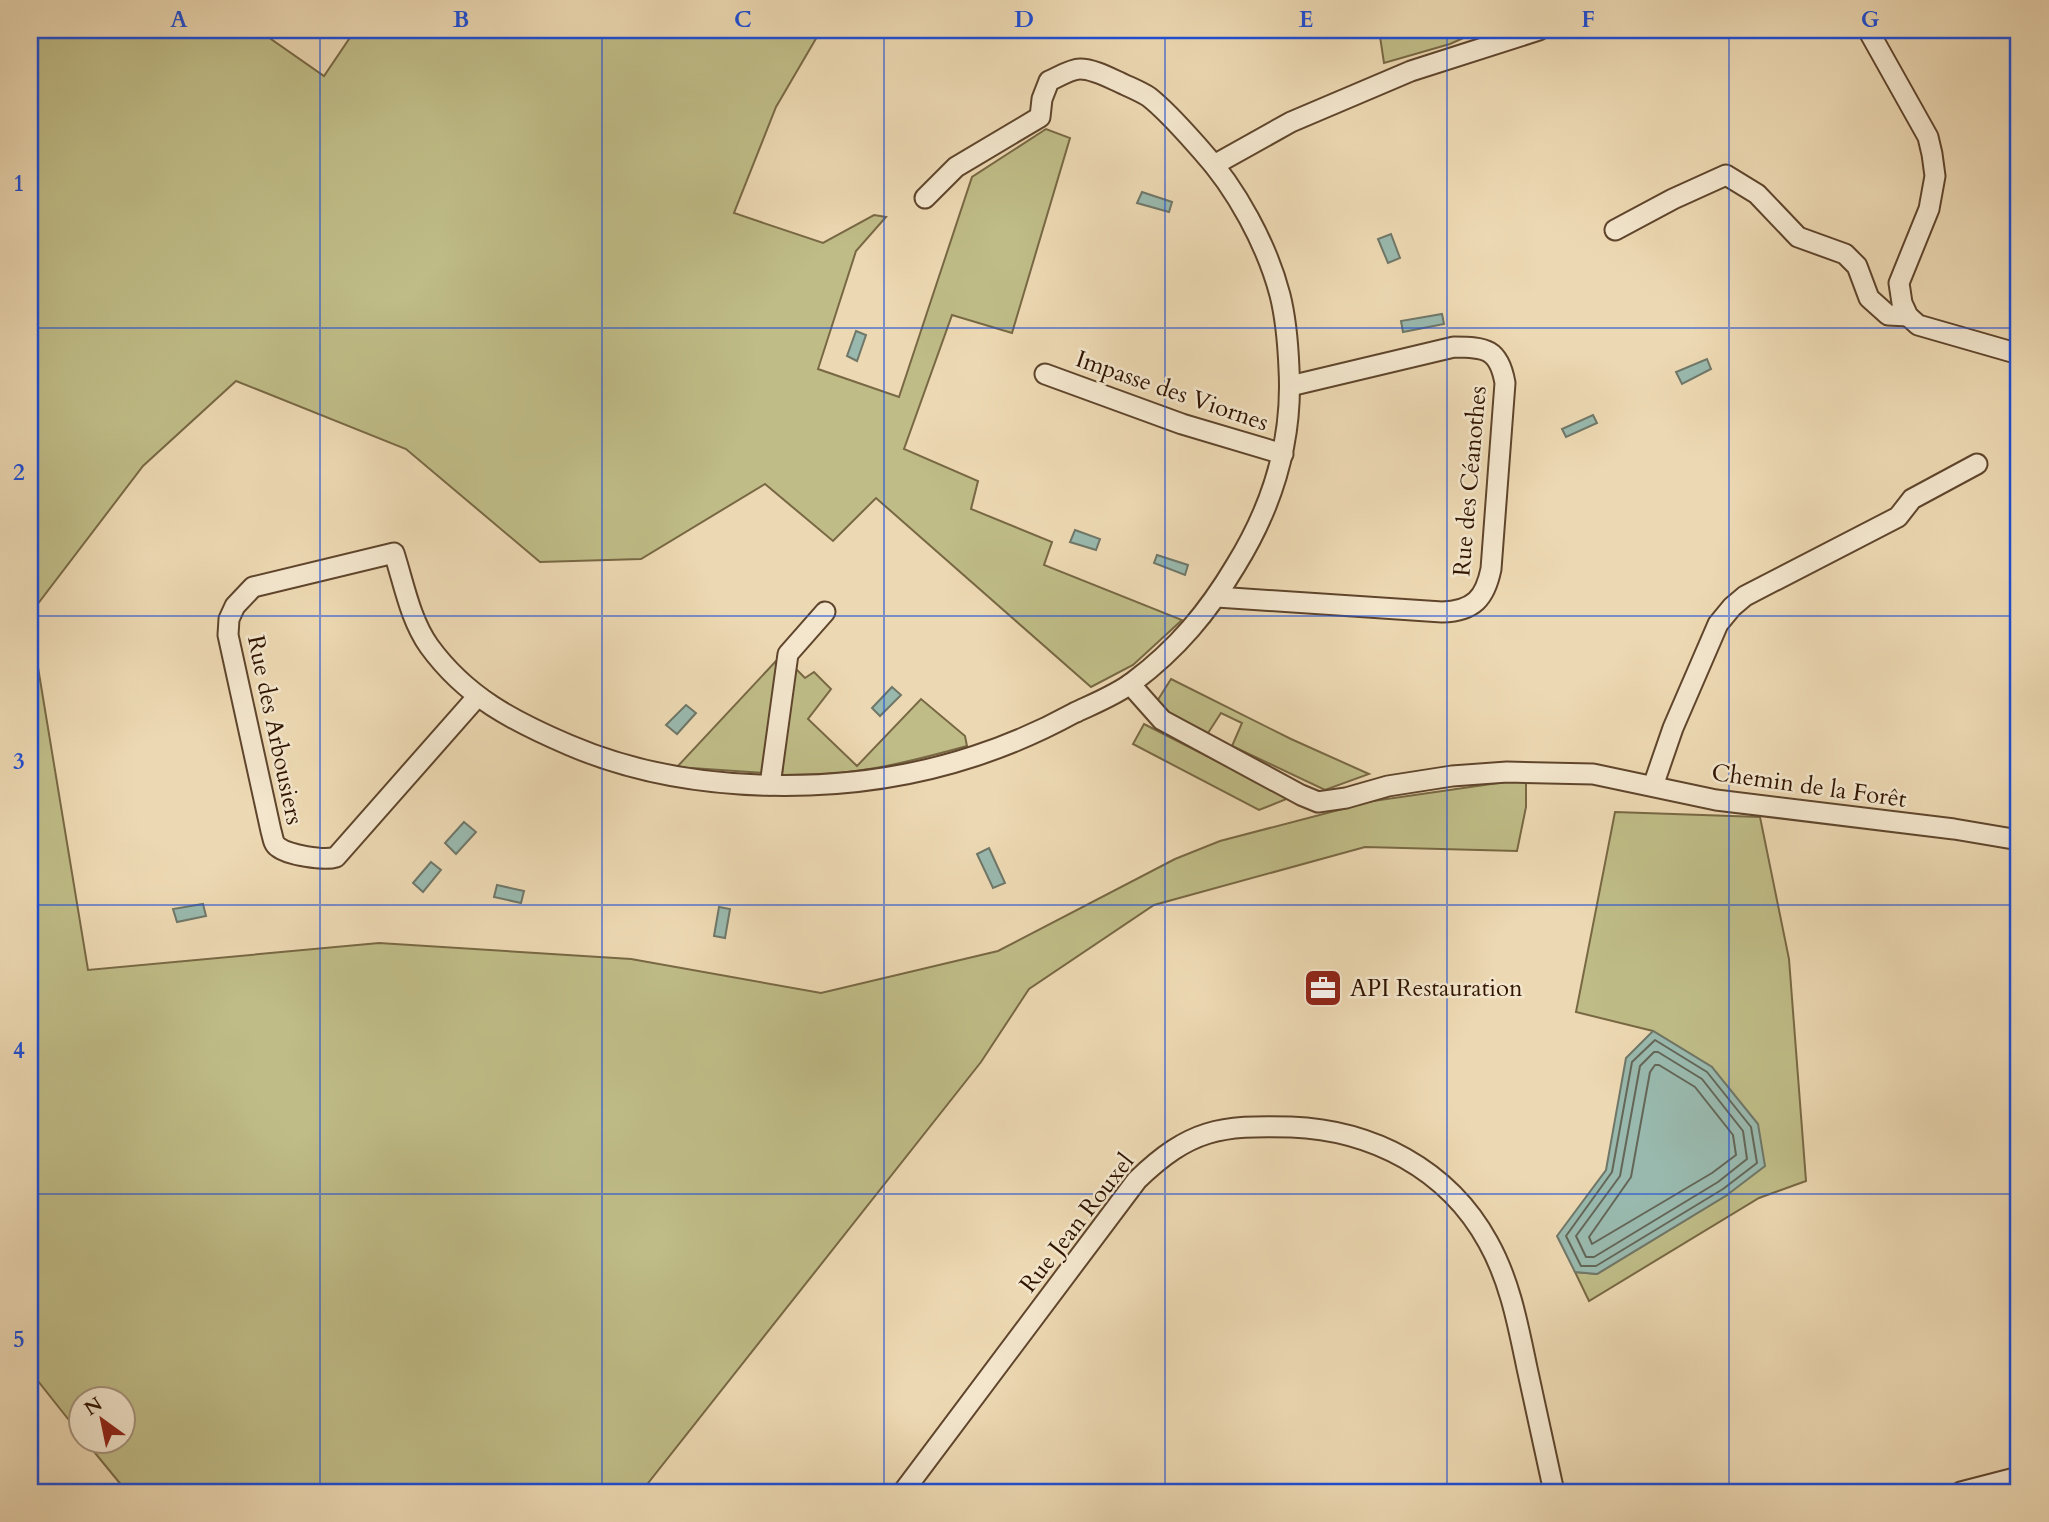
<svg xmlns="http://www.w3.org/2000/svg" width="2049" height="1522" viewBox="0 0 2049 1522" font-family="Cardo,serif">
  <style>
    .green { fill: #bfbc87; stroke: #786844; stroke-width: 2 }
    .water { fill: #99b9ae; stroke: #6f7768; stroke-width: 2 }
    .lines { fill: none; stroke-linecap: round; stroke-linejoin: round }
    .shore { stroke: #646657; stroke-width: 2 }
    .street-casing { stroke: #5f452c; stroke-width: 23 }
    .street { stroke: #f3e6cd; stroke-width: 19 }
    .grid { fill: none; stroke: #1d4ed8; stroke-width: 2; stroke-opacity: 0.55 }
    .labels { text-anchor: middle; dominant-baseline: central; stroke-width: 5; stroke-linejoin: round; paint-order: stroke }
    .street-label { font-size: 24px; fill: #301400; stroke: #f3e6cd }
    .poi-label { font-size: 24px; fill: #301400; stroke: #f3e6cd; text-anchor: start }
    .neatline { fill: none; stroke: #1d4ed8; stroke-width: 2.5 }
    .grid-label { font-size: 23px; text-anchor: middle; font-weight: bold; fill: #1d4ed8 }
  </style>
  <rect width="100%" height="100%" fill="#ecd8b2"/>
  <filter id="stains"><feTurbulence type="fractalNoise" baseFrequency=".00286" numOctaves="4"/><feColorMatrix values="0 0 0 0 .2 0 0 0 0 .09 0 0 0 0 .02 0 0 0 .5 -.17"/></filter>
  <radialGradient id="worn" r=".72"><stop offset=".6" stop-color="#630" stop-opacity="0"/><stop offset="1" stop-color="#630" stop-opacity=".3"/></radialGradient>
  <g class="green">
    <polygon points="30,30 258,30 324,76 351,36 346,30 821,30 776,107 734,213 823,243 874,215 886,217 856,251 818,369 899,397 972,177 1046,129 1070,138 1012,333 952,315 904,449 978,481 971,509 1052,542 1044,565 1182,620 1133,665 1091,687 876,498 833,541 765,484 641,559 540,562 406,449 236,381 143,466 30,614"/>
    <polygon points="1379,30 1481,30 1450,44 1384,63"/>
    <polygon points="30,619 88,970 379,943 631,959 821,993 998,951 1175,859 1220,841 1373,801 1526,779 1526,807 1517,851 1365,847 1154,905 1029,989 981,1062 641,1492 127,1492 86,1442 122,1442 122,1400 80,1400 80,1434 30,1371"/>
    <polygon points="777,660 764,773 677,767"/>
    <path d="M792,665L805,678L814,672L831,689L808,719L857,766L921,699L965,736L967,746C902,764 850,777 782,775Z"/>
    <polygon points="1171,679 1291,739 1369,774 1325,790 1232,746 1242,723 1221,713 1208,733 1154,706"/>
    <polygon points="1144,724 1289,798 1259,810 1133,744"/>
    <polygon points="1615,812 1760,817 1789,959 1806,1181 1759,1198 1589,1301 1575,1272 1597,1274 1727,1195 1712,1067 1653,1031 1576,1012"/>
  </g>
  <g class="water">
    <polygon points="1142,192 1172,202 1169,212 1137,203"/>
    <polygon points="1391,234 1400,258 1388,263 1378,239"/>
    <polygon points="1442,314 1444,324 1403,332 1401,321"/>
    <polygon points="856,331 866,335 857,361 847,356"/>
    <polygon points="1707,359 1711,369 1682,384 1676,372"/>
    <polygon points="1593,415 1597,423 1566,437 1562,429"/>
    <polygon points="1075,530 1100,539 1096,550 1070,542"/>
    <polygon points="1157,555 1188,565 1185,575 1154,563"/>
    <polygon points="892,687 901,695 880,716 872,708"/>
    <polygon points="686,705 696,713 677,734 666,725"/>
    <polygon points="464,822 476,832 456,854 445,843"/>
    <polygon points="989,848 1005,883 993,888 977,854"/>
    <polygon points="431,862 441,870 423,892 413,883"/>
    <polygon points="497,885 524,891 521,903 494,897"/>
    <polygon points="203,904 206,916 177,922 173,909"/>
    <polygon points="719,907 730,909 725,938 714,936"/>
    <polygon points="1653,1031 1712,1067 1758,1124 1765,1166 1727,1195 1597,1274 1575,1272 1557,1236 1606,1170 1626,1058"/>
  </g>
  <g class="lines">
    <g class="shore">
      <polygon points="1655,1040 1707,1072 1751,1127 1757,1163 1723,1189 1596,1266 1581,1266 1566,1236 1612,1172 1632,1062"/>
      <polygon points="1654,1052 1658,1052 1702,1079 1743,1131 1747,1159 1718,1182 1594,1257 1586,1257 1576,1236 1620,1176 1640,1066"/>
      <polygon points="1655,1065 1659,1065 1695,1087 1733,1135 1736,1155 1712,1173 1592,1244 1589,1237 1631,1177 1650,1072"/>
    </g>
    <defs>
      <g id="street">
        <polyline points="1868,30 1928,137 1932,154 1935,176 1929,209 1899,283 1902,303 1908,316 1918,325 2019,354"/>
        <polyline points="1214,165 1291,122 1411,71 1539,30"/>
        <polyline points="1615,230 1673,199 1726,175 1757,194 1798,237 1845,254 1857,266 1869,298 1888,315 1908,316"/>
        <polyline points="1045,374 1182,424 1283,454"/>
        <path d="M1217,597L1442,612C1474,611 1485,598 1491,569L1505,383C1499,349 1486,347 1454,347L1290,386"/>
        <polyline points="1130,684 1162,720 1301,795 1318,802 1346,798 1388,786 1452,776 1507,772 1593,774 1716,800 1954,829 2019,840"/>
        <path d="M477,697L336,857C324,861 288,855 278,847C273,844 273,837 271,831L228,635L229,619L235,606L253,587L394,553C404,584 410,619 429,646C466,697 513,721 569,745C690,797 851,797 975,756C1009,745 1043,730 1074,713C1093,704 1116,695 1133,682C1177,649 1208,612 1236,565C1273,505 1293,440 1289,369C1288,344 1286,319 1280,295C1267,245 1236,188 1201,150C1185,132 1168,112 1149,97C1140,91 1129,87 1119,82C1108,77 1093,69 1080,69C1071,69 1058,77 1049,81L1042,99L1040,117L956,167L925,198"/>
        <polyline points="770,785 788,654 825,612"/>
        <polyline points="1653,786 1673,728 1718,624 1732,607 1745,596 1898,517 1912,499 1977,464"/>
        <path d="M903,1492L1137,1180C1190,1129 1220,1125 1291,1127C1372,1130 1448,1169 1488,1242C1510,1281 1518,1325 1527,1368C1536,1409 1545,1451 1554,1492"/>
        <polyline points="1961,1492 2019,1477"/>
      </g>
    </defs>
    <use href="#street" class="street-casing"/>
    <use href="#street" class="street"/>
  </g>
  <path class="grid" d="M320,30V1492M602,30V1492M884,30V1492M1165,30V1492M1447,30V1492M1729,30V1492M30,328H2019M30,616H2019M30,905H2019M30,1194H2019"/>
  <defs>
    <symbol id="office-square" viewBox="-11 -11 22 22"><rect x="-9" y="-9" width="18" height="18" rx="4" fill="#8f2418" stroke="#f3e6cd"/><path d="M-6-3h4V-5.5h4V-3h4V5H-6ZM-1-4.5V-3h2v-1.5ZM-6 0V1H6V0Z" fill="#fff"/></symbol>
  </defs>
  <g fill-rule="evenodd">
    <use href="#office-square" x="1301" y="966" width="44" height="44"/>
  </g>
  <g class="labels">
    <g class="street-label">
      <text transform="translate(1172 391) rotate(19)">Impasse des Viornes</text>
      <text transform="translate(1470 481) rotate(-85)">Rue des Céanothes</text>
      <text transform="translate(275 730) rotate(78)">Rue des Arbousiers</text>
      <text transform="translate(1809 786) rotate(8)">Chemin de la Forêt</text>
      <text transform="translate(1077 1223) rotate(-52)">Rue Jean Rouxel</text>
    </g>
    <g class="poi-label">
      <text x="1350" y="988">API Restauration</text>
    </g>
  </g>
  <rect width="2049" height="1522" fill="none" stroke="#ecd8b2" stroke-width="77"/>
  <g transform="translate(102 1420) rotate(327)"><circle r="33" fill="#f3e6cd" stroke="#a5927b" stroke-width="2"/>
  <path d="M0-5L12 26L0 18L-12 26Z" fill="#8f2418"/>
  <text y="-10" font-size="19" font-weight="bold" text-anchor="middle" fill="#301400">N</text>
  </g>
  <rect x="38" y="38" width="1972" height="1446" class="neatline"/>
  <g class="grid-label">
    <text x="179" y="27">A</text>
    <text x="461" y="27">B</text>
    <text x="743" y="27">C</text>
    <text x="1024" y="27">D</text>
    <text x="1306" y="27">E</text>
    <text x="1588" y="27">F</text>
    <text x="1870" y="27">G</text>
    <text x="19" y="191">1</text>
    <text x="19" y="480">2</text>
    <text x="19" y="769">3</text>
    <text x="19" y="1058">4</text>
    <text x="19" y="1347">5</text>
  </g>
  <rect width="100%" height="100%" filter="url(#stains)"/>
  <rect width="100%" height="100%" fill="url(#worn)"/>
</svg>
